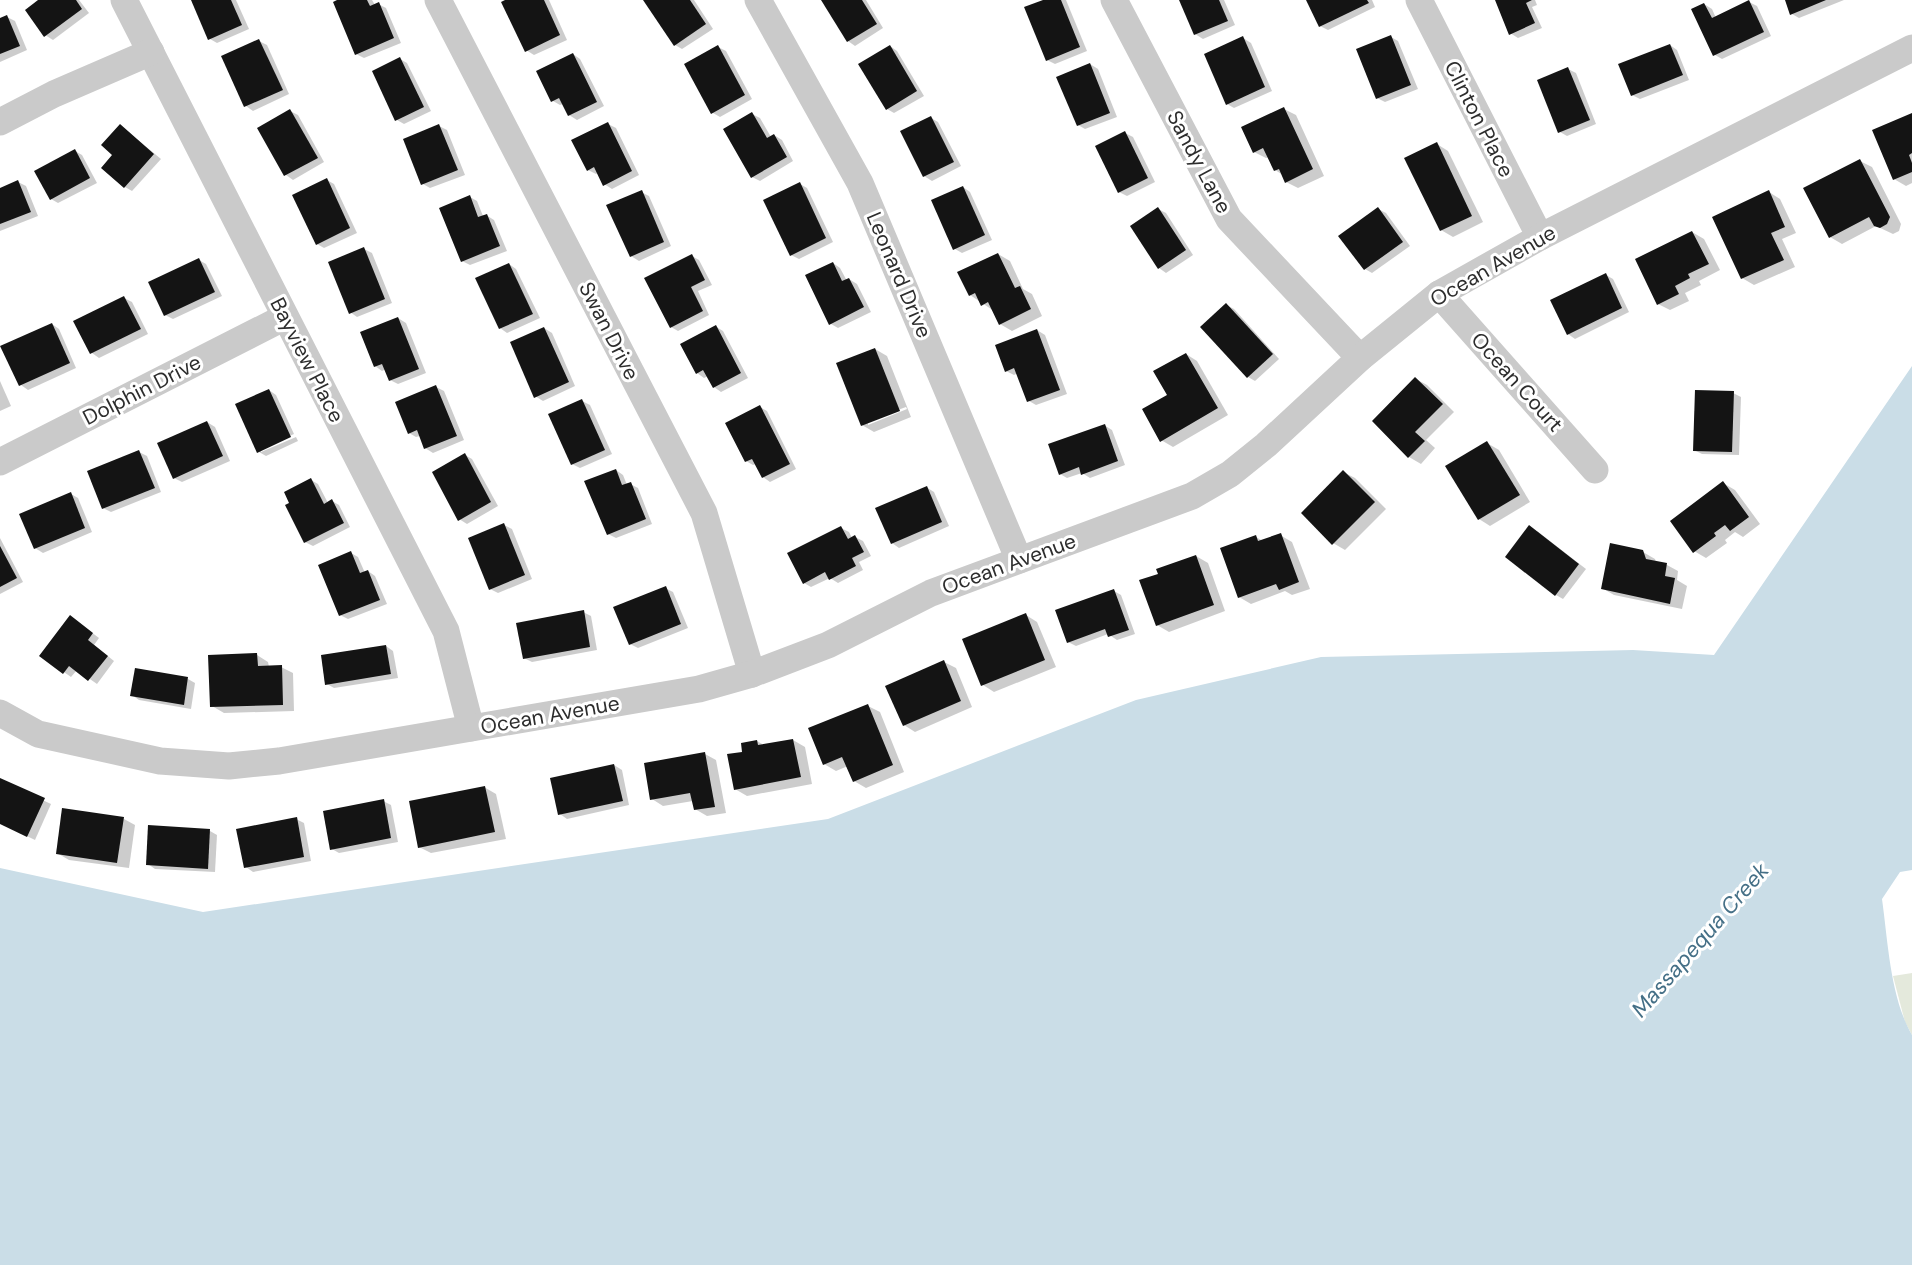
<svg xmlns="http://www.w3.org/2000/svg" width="1912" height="1265" viewBox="0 0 1912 1265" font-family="'DM Sans',sans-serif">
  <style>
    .green { fill: #e4e9dc }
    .water { fill: #cadde7 }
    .shadow { fill: #0003; fill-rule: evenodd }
    .building { fill: #141414 }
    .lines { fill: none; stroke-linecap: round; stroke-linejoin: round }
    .street { stroke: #cacaca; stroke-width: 27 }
    .labels { text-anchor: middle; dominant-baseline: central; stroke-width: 6; stroke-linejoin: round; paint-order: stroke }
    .street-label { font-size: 21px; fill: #2d2d2d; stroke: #fff }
    .water-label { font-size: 22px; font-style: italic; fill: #446f86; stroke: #fff }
  </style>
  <rect width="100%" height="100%" fill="#fff"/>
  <polygon class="green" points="1912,973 1912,1035 1905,1022 1893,976"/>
  <path class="water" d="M1912,366V870L1900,872L1882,899C1888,941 1890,997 1912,1035V1265H0V868L203,912L828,819L1136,700L1321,657L1633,650L1714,655Z"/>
  <g class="shadow">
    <polygon points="40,0 79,0 89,13 53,40 45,35"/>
    <polygon points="193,0 236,0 249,29 217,43 210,39"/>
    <polygon points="341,0 372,0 375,5 378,4 386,8 401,43 364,58 356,54"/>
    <polygon points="509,0 549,0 567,40 534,55 526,50"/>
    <polygon points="645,0 694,0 713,29 682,49 675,45"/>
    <polygon points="823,0 866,0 883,28 855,46 848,41"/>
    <polygon points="1047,0 1066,0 1087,51 1055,64 1047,60"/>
    <polygon points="1181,0 1224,0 1235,25 1203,39 1195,34"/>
    <polygon points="1308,0 1372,0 1375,7 1328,30 1320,26"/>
    <polygon points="1496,0 1535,0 1537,5 1532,7 1542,28 1518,38 1510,33"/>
    <polygon points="1786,0 1844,0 1799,18 1792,14"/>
    <polygon points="1749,2 1757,6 1771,36 1722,59 1715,55 1704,4 1712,9 1716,18"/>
    <polygon points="7,17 15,21 27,50 0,62 0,20"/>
    <polygon points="1391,37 1398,41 1418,89 1385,102 1377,98"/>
    <polygon points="1243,38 1251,43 1272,91 1234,108 1227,104"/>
    <polygon points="259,41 267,45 289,94 253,111 246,106 223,57"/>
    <polygon points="1670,45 1677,50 1689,80 1640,99 1632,95"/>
    <polygon points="890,46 897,51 924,96 894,113 887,109"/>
    <polygon points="718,47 726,51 752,99 720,117 713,113"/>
    <polygon points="573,54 580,59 604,106 577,120 569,115 563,104 560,105 553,101"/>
    <polygon points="400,59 407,63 431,111 404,124 397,120"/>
    <polygon points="1090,64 1098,69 1117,117 1085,129 1078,125"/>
    <polygon points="1568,69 1576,73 1596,124 1567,136 1560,132"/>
    <polygon points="1284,109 1296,115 1324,176 1298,188 1286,182 1283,175 1275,170 1269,157 1266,158 1254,152"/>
    <polygon points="290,111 298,115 324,162 293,180 286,175 259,129"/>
    <polygon points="752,114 760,118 771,137 774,135 782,140 793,161 760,181 752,177"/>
    <polygon points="1912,114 1912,183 1906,186 1894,179"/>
    <polygon points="931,118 938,122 961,166 932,181 924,176"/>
    <polygon points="608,124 616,128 639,175 612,189 604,184 598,173 596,174 588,170"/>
    <polygon points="121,126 161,159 132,191 125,187 114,155"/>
    <polygon points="439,126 447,130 465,175 430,188 423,184"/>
    <polygon points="1125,133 1133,137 1155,182 1127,196 1119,192"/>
    <polygon points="1437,144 1448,151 1483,222 1453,237 1441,230"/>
    <polygon points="75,151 82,155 97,183 58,203 51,199"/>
    <polygon points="1860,161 1872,167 1901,224 1899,231 1893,234 1876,226 1842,244 1830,237"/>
    <polygon points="327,180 334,184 357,233 324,248 317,244"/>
    <polygon points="18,182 26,186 38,216 0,231 0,189"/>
    <polygon points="800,184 807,188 833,242 799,259 791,255"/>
    <polygon points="963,187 970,192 992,240 962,253 955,249"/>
    <polygon points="641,192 649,196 671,246 639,261 631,256"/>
    <polygon points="1769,192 1780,199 1796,233 1782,239 1795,267 1754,285 1742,278"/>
    <polygon points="470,197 477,201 483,216 486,215 494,220 507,251 470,265 462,261"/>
    <polygon points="1158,209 1166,213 1193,255 1166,273 1159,268"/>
    <polygon points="1378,209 1386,213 1410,246 1372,273 1365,269"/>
    <polygon points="1692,232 1704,239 1720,270 1699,281 1701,285 1685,293 1689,301 1670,310 1658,304"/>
    <polygon points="364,249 372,253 392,303 357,317 350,312"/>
    <polygon points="998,254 1010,261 1023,289 1032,294 1042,316 1012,331 1000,324 994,311 970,295"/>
    <polygon points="692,256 699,260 712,285 698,291 709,315 678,331 671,327"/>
    <polygon points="199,260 206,264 222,296 173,319 165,315"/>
    <polygon points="833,263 840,268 847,281 849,279 857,284 871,312 838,328 831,324"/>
    <polygon points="509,264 516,269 540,318 507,333 500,328"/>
    <polygon points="1606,275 1613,279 1629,312 1575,339 1568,334"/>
    <polygon points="124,298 132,302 148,334 99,358 92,353 76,322"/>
    <polygon points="1226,305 1234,309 1279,359 1255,381 1248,377"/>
    <polygon points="398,318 406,323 426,373 398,384 390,380 386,369 382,371 375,366"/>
    <polygon points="52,324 59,329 76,368 28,390 21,385 2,347"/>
    <polygon points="715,326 723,331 748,378 721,392 714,387 708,376 704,378 697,373"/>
    <polygon points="544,328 552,333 575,386 543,401 535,396"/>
    <polygon points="1037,330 1045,335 1067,394 1036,405 1029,401 1018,373 1014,375 1006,371"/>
    <path d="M875,349L887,356L911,417L874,432L862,425ZM906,407L907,409L868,425V421Z"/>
    <polygon points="1186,354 1197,361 1228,415 1173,447 1161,440 1169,395"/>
    <polygon points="1416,379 1427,385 1454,412 1426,440 1435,448 1421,464 1409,457 1374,421"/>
    <polygon points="0,381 11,406 0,411"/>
    <polygon points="436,387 444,391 464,440 433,453 425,448 420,436 416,437 409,433"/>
    <polygon points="269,390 276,395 294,434 261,449 261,452 296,437 298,441 266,456 259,452"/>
    <polygon points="1733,393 1741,397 1739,455 1702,454 1694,450"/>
    <polygon points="582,401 590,405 612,454 580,468 572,464"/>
    <polygon points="760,407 767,411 796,469 770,482 763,477 756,464 753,465 746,461"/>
    <polygon points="207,422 215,427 230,461 182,482 174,478"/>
    <polygon points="1104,425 1112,430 1125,465 1090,478 1082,473 1067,478 1060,474"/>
    <polygon points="1487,443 1499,450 1530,502 1490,526 1479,519"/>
    <polygon points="139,452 147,456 161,492 111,512 103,508"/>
    <polygon points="465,455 472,459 498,506 467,524 459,519"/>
    <polygon points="616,470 623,475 627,485 630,484 638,488 652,524 616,538 608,534"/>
    <polygon points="1343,472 1355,478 1386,509 1345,550 1333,543"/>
    <polygon points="311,480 318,484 328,503 332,501 339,505 350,527 313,546 305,542"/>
    <polygon points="1723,483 1735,490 1760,524 1743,537 1735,532 1725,540 1727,543 1706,558 1694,551"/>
    <polygon points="926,487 934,492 949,526 899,548 892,543"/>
    <polygon points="71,494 78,498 92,532 43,553 35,548"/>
    <polygon points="504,525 512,529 532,579 498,593 490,589"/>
    <polygon points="841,528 849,532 852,538 855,537 863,541 871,556 859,562 863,570 838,583 830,578 811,587 804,583"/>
    <polygon points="1537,531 1586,569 1563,599 1556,595"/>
    <polygon points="1280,535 1292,542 1310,589 1292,595 1285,591 1251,604 1239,597 1256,537 1263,541"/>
    <polygon points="0,538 23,582 0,594"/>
    <polygon points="1643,552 1655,559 1656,562 1667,565 1678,571 1677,580 1687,586 1682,609 1614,595 1602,588"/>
    <polygon points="351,553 358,557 365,573 368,571 375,576 387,604 348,619 340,615"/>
    <polygon points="1196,556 1208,563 1225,611 1169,632 1157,625"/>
    <polygon points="665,588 673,592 688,628 638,648 630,644"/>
    <polygon points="1114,591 1121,595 1135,634 1117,640 1108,634 1076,646 1068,642"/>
    <polygon points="583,612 591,616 597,650 532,662 524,658"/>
    <polygon points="1026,615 1037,622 1056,667 994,692 983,685"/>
    <polygon points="78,622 99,638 94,645 114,661 97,684 77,670 71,677 41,656"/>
    <polygon points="386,646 393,651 398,678 334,688 327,684"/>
    <polygon points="257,655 268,662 269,667 281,667 293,673 294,711 224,713 212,706"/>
    <polygon points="944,662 956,668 972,707 915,732 904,725"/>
    <polygon points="188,679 195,683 191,709 139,700 132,695"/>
    <polygon points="868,706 880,712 904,772 866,788 854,781 848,766 836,771 824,764"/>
    <polygon points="793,740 805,747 812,784 747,796 735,789 744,753 757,741 764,745"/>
    <polygon points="705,754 716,760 726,813 707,816 695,809 693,801 663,806 652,799"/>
    <polygon points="614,765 622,770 629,805 567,819 560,814"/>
    <polygon points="0,780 51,804 35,840 0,823"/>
    <polygon points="484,787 496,794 506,839 431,853 419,847"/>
    <polygon points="383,801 391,805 398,842 339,853 332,849"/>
    <polygon points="124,819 135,825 129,868 69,860 57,853"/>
    <polygon points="296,819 304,823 311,861 253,872 246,867"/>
    <polygon points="210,831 217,835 215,872 155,869 148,864"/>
  </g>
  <g class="building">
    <polygon points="38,0 76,0 82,9 44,37 25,10"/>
    <polygon points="191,0 231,0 242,25 208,40"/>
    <polygon points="337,0 367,0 370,6 379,2 394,38 355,55 333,2"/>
    <polygon points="505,0 544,0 560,35 525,52 501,2"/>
    <polygon points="643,0 690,0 706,24 674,46"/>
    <polygon points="821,0 862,0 877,24 847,42"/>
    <polygon points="1043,0 1061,0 1080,47 1046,61 1024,7"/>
    <polygon points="1179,0 1219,0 1228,21 1194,35"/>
    <polygon points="1306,0 1367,0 1369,3 1319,27"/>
    <polygon points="1495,0 1532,0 1526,3 1535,23 1509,35"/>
    <polygon points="1749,0 1764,32 1713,56 1691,9 1704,3 1712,18"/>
    <polygon points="1785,0 1826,0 1790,15"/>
    <polygon points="7,15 20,46 0,54 0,18"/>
    <polygon points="1391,35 1411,85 1376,99 1356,49"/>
    <polygon points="1243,36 1265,87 1226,105 1204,54"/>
    <polygon points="259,39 283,90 244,107 221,56"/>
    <polygon points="1670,44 1683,75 1631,96 1618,64"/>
    <polygon points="718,45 745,95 711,114 684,64"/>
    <polygon points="890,45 917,91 886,110 858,64"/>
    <polygon points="573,53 597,102 568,116 559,98 551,102 536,71"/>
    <polygon points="400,57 424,107 395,121 372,71"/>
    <polygon points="1090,63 1110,113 1077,126 1056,77"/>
    <polygon points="1568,67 1590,120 1558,133 1537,80"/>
    <polygon points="1284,107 1313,169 1285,183 1279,169 1274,171 1263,148 1253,153 1241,127"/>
    <polygon points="290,109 318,158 284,176 257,128"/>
    <polygon points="752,112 767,138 774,134 787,157 751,178 723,129"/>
    <polygon points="1912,113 1912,153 1909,155 1912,163 1912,172 1893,180 1872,130"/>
    <polygon points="931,116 954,162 923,177 900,131"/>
    <polygon points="608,122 632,171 603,186 594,167 587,171 571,140"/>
    <polygon points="120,124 154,154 124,188 101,168 112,155 101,145"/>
    <polygon points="439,124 458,170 421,185 403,139"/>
    <polygon points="1125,131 1148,178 1118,193 1095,146"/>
    <polygon points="1437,142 1472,216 1440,231 1404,158"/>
    <polygon points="75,149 90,178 50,200 34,171"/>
    <polygon points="1860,159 1890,217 1887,224 1880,228 1874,226 1869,217 1829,238 1803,188"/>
    <polygon points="327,178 350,228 316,245 292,195"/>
    <polygon points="18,180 31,212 0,224 0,188"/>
    <polygon points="800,182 826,238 790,256 763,200"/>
    <polygon points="963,186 985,235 953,250 931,200"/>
    <polygon points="642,190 664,242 630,257 606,205"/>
    <polygon points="1769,190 1785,227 1771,233 1784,260 1741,279 1712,217"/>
    <polygon points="470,195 478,217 487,214 500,246 461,262 439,208"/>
    <polygon points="1158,207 1186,250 1158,269 1130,226"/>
    <polygon points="1378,207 1403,242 1364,270 1338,236"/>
    <polygon points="1692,231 1709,264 1688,274 1690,278 1675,286 1679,294 1657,305 1635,259"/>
    <polygon points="364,247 385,299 349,314 328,262"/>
    <polygon points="998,253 1015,288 1020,286 1031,309 999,325 988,302 981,306 975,293 969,296 957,272"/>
    <polygon points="692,254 705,280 691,287 703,311 670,328 644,278"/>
    <polygon points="199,258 215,292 164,316 148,282"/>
    <polygon points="833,262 842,281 849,278 864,307 829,325 805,275"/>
    <polygon points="509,263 533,314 499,329 475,278"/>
    <polygon points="1606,273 1622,308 1567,335 1550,300"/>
    <polygon points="124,296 141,329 90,354 73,321"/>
    <polygon points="1226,303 1273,354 1247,378 1200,327"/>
    <polygon points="398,317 419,369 389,381 382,364 374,367 360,332"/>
    <polygon points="52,323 70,363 19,386 0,346"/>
    <polygon points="716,325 741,373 713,388 703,370 696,374 680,344"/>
    <polygon points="544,327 569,382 534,398 510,342"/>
    <polygon points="1037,329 1060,390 1027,402 1014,368 1005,372 995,345"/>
    <polygon points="875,348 900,411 861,426 836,363"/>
    <polygon points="1186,353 1218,408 1160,442 1142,409 1167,395 1153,371"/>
    <polygon points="1415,377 1443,404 1415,432 1425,441 1408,458 1372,421"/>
    <polygon points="436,385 457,436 424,449 417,430 408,434 395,402"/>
    <polygon points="269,389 291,437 257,453 235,404"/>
    <polygon points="1695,390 1734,391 1732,452 1693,451"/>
    <polygon points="582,399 605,450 571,465 548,414"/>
    <polygon points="760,405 790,464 762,478 752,459 745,462 725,423"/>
    <polygon points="207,421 223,456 173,479 157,443"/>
    <polygon points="1105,424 1118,461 1081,475 1079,467 1059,475 1048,444"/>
    <polygon points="1487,441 1520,495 1478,520 1445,466"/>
    <polygon points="139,450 155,488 102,509 87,471"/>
    <polygon points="465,453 491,502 458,521 432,472"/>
    <polygon points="616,469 622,485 631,482 646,519 607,535 584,481"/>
    <polygon points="1343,470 1375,502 1332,545 1301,513"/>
    <polygon points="311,478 324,504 332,499 344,523 304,543 285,505 289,503 284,492"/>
    <polygon points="1723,481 1749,517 1730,531 1725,525 1714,533 1716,536 1693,553 1670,521"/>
    <polygon points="927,486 942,522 891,544 875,508"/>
    <polygon points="71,492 85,528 34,549 19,514"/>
    <polygon points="504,523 525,575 489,590 468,538"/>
    <polygon points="1529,525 1579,564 1555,596 1505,557"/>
    <polygon points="841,526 848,539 855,535 864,552 852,558 856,566 829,580 825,572 803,584 787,553"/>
    <polygon points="1281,533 1299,582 1279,590 1276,584 1238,598 1220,548 1256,535 1258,541"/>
    <polygon points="1610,543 1643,550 1646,559 1667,563 1665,576 1675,578 1670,604 1601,589"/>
    <polygon points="0,546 17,578 0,587"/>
    <polygon points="351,551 360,573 368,570 380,600 339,616 318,565"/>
    <polygon points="1196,555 1214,605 1156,626 1139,580 1158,574 1156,569"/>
    <polygon points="666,586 681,624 629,645 613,607"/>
    <polygon points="1114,589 1129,630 1108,637 1105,629 1067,643 1055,610"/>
    <polygon points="584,610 590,647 523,659 516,623"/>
    <polygon points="1026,613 1045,660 981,686 962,639"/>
    <polygon points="70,615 93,633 88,640 108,656 88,681 69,666 63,674 39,656"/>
    <polygon points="386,645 391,674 325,685 321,655"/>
    <polygon points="257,653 258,666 282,665 283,705 210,707 208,655"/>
    <polygon points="944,660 961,701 903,726 885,686"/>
    <polygon points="135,668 188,677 184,705 130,696"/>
    <polygon points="868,704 893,765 853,782 842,757 823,765 808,728"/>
    <polygon points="793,739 801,777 734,790 727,754 742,752 741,743 757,740 758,745"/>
    <polygon points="705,752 715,807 694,810 690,793 650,800 644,763"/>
    <polygon points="614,764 623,801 558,815 550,778"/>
    <polygon points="0,778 45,798 27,837 0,824"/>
    <polygon points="485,786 495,832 418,848 409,801"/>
    <polygon points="384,799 391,838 330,850 323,811"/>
    <polygon points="62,808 124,817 117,863 56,854"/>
    <polygon points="297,817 304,857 244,868 236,829"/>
    <polygon points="148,825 210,829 208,869 146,865"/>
  </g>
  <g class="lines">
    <g class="street">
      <polyline points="124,0 446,631 471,728"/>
      <polyline points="438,0 704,513 752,674"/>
      <polyline points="758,0 860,183 1019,560"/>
      <polyline points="1114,0 1229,219 1360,358"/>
      <polyline points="1419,0 1540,237"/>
      <polyline points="0,122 54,94 151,52"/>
      <polyline points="1439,294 1595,470"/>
      <polyline points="0,462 285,317"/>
      <polyline points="0,713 38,734 160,761 229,766 279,761 699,689 752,674 828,645 931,593 1192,496 1230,474 1266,445 1360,358 1439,294 1540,237 1912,48"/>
    </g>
  </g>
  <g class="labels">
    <g class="street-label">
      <text transform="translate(1479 119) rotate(63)">Clinton Place</text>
      <text transform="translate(1199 162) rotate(62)">Sandy Lane</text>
      <text transform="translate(1493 266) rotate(-30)">Ocean Avenue</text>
      <text transform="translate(899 275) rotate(67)">Leonard Drive</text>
      <text transform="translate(609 331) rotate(63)">Swan Drive</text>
      <text transform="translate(307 360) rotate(63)">Bayview Place</text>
      <text transform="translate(1517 382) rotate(48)">Ocean Court</text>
      <text transform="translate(142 390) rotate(-27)">Dolphin Drive</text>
      <text transform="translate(1009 564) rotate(-20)">Ocean Avenue</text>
      <text transform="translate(550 715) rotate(-10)">Ocean Avenue</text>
    </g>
    <g class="water-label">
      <text transform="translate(1700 940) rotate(-49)">Massapequa Creek</text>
    </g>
  </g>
</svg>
